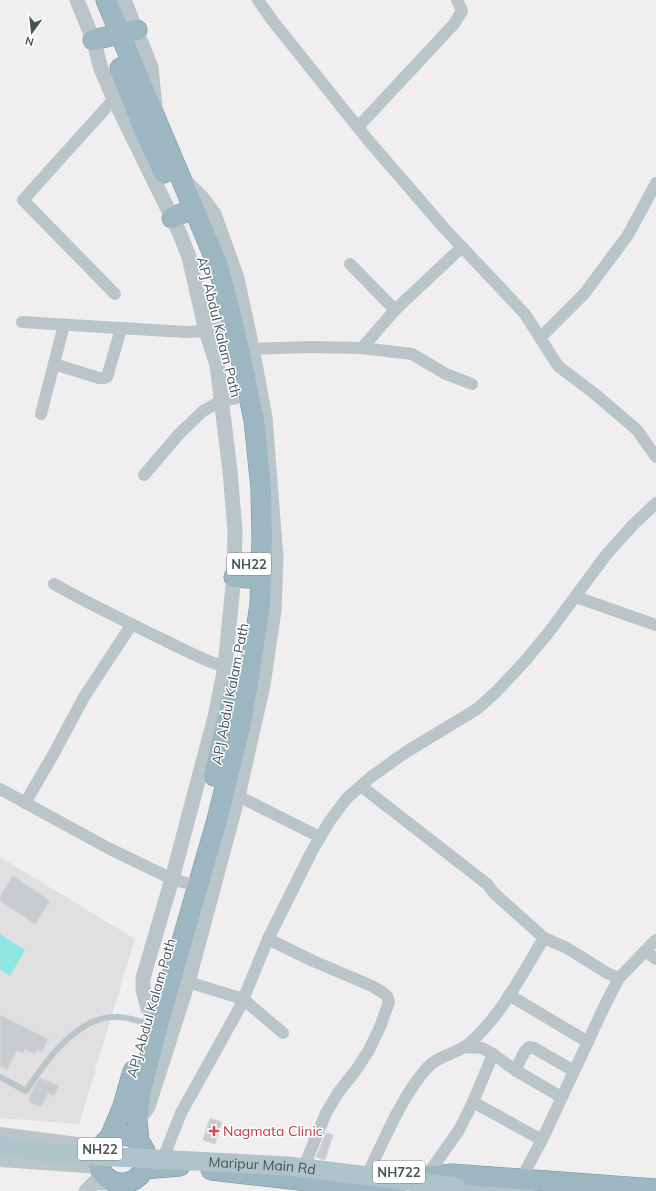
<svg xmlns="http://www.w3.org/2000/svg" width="656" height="1191" viewBox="0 0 656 1191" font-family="Mulish,sans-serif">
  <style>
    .education { fill: #e1dfdf }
    .water { fill: #90e4e3 }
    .building { fill: #c8cccf; stroke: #d2d5d9 }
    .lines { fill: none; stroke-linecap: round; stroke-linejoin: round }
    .trunk-casing { stroke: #7496a4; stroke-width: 21 }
    .service { stroke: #bac5c9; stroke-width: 6 }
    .minor { stroke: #bac5c9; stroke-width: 12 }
    .tertiary { stroke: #bac5c9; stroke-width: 15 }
    .primary { stroke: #afc3ca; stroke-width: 19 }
    .trunk { stroke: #9cb7c1; stroke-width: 20 }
    .primary-bridge { stroke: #afc3ca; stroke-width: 19 }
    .health-dot { fill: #e0444e; stroke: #fff; stroke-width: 1.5 }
    .labels { text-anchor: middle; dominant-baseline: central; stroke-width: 3; stroke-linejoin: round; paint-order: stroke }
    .shield { fill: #fff; stroke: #7e888b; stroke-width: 1 }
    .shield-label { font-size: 13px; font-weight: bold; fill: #475559 }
    .street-label { font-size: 14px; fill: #475559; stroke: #fff }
    .health-label { font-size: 14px; fill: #be3a42; stroke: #fff; text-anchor: start }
  </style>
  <rect width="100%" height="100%" fill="#f0eeee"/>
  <polygon class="education" points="0,857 135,939 79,1124 0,1118"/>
  <polygon class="water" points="0,934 25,950 10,976 0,970"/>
  <g class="building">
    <polygon points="13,876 50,901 35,924 0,901 0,896"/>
    <polygon points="0,1015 48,1039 42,1052 37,1050 35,1054 25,1049 23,1053 17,1050 7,1070 0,1066"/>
    <polygon points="40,1078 59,1086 54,1096 48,1093 41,1107 28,1101 34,1087"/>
    <polygon points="210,1118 222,1122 215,1144 203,1140"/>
    <polygon points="326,1133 333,1135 325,1160 316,1157"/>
  </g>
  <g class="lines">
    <defs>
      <g id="trunk">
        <polyline points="106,0 152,110 218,266 235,331 254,420 261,489 262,539 260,604 249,677 241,723 217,820 159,1021 141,1090 137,1120 139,1142"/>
        <polyline points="93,40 137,30"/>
        <polyline points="120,68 145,132 164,173"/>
        <polyline points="172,218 183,213"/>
        <polyline points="234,577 248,578"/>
        <polyline points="214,776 234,690"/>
        <circle cx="122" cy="1159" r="24"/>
        <polyline points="110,1137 123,1106 133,1071"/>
        <polyline points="144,1169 180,1166"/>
        <polyline points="211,1170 395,1191"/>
        <polyline points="412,1174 426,1177 452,1174 656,1189"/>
      </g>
    </defs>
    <use href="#trunk" class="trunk-casing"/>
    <path class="service" d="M0,1077L26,1091C44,1063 76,1018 113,1017C125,1016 135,1020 146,1023"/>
    <g class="minor">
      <polyline points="258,0 272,20 368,140 444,228 525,314 558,366 595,394 637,430 656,457"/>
      <polyline points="114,99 23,200 115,294"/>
      <polyline points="358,127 454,24 462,11 457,0"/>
      <polyline points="350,264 395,310"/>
      <polyline points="22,322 185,332 206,331 234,324"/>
      <polyline points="540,338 584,294 628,235 656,183"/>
      <polyline points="362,348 412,354 446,374 472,384"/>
      <polyline points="243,349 310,347 362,348 395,310 462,247"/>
      <polyline points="54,364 99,378 104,378 107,377 121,329"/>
      <polyline points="41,414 64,325"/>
      <polyline points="144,475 179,434 203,411 221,401 237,398"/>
      <path d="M54,584C91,605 129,623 166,641C189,652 212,665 237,670"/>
      <polyline points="576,597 656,625"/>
      <polyline points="361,786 487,884 495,894 544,938 567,948 607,973 619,978"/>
      <polyline points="0,789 108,848 172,879 186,883"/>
      <polyline points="238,796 320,837"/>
      <polyline points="25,803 53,755 84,697 132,624"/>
      <polyline points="268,939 313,961 372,986 382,992 387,996 389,1002 380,1027 369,1050 356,1070 338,1093 326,1113 305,1164"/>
      <polyline points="645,951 656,959"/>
      <polyline points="188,982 243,999 283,1033"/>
      <polyline points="509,995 588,1042"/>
      <polyline points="464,1047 482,1048 493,1054 515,1070 561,1097"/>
      <polyline points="515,1070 525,1051 529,1047 534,1048 574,1071"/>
      <polyline points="473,1102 542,1140"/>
      <polyline points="0,1133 101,1146"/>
      <polyline points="166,1151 181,1113 240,1007 268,939 312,851 329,822 347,798 371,777 406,752 477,709 496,692 525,661 549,632 606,555 632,526 656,503"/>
      <polyline points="0,1161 99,1168"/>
      <path d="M370,1169C386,1136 402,1096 427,1068C438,1055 458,1054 471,1042C502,1014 522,974 544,938"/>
      <polyline points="426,1177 459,1130 473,1102 493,1054"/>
      <polyline points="521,1179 542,1140 605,1005 619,978 656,940"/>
    </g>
    <g class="tertiary">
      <polyline points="77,0 94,42 101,69 114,99 180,234 189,257 206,331 217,365 230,471 235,531 234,575 225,667 215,717 172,879 143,978 143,990 149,1012"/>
      <polyline points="124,0 151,67 155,107"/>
      <polyline points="139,1119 148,1107 188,982 238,796 263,685 274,611 276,558 265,417 252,348 237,278 214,214 202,198 185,181"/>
      <polyline points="86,1191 95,1182 103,1183"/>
    </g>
    <polyline class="primary" points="456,1187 524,1191"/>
    <use href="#trunk" class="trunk"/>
    <path class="primary-bridge" id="s1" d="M0,1146L60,1154L288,1166L456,1187"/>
  </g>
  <path class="health-dot" d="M212 1125h4v4h4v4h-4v4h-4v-4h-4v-4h4z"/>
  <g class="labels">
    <g class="shield">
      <rect x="227" y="553" width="44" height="22" rx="3"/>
      <rect x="78" y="1138" width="44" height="22" rx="3"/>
      <rect x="373" y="1161" width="52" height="22" rx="3"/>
    </g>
    <g class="shield-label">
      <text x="249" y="564">NH22</text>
      <text x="100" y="1149">NH22</text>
      <text x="399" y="1172">NH722</text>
    </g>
    <g class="street-label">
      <text transform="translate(219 327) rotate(76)">APJ Abdul Kalam Path</text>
      <text transform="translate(230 694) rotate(-79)">APJ Abdul Kalam Path</text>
      <text transform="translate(151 1008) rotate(-74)">APJ Abdul Kalam Path</text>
      <text stroke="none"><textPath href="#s1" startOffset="263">Maripur Main Rd</textPath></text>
    </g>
    <g class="health-label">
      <text x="223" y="1131">Nagmata Clinic</text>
    </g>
  </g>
  <g transform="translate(32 32) rotate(195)" stroke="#ffffff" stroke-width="3" paint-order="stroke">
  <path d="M0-3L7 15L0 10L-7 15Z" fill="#475559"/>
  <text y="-6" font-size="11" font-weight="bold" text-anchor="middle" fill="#475559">N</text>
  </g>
</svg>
